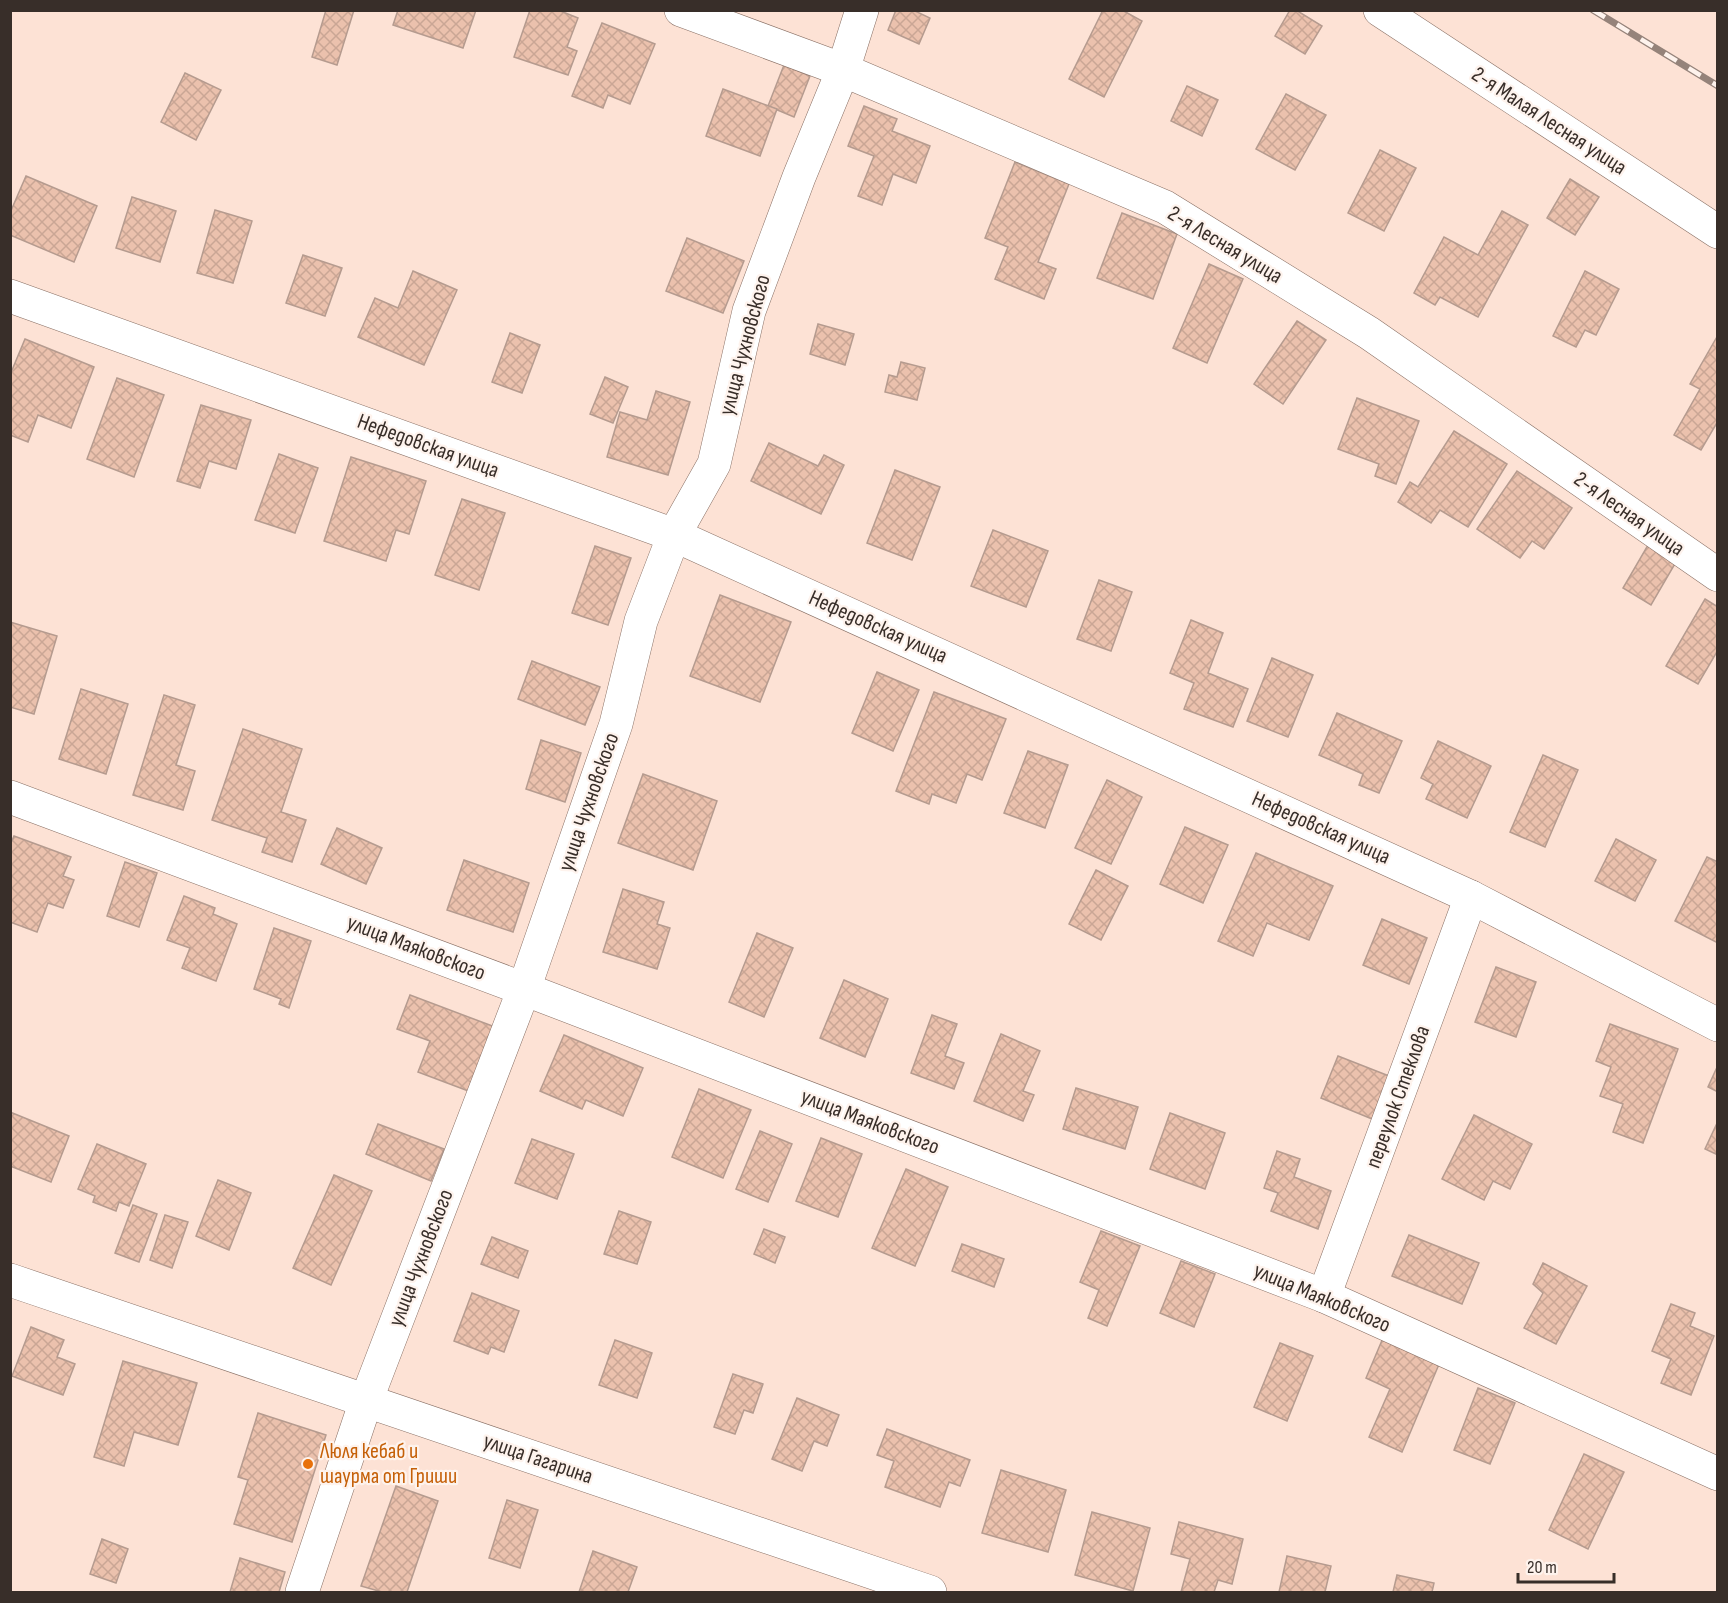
<svg xmlns="http://www.w3.org/2000/svg" width="1728" height="1603" viewBox="0 0 1728 1603" font-family="'Sofia Sans Condensed',sans-serif">
  <style>
    .building { fill: url(#building-cross-hatch); stroke: #b59b8f; stroke-width: 1.5 }
    .lines { fill: none; stroke-linecap: round; stroke-linejoin: round }
    .minor-casing { stroke: #897065; stroke-width: 34 }
    .major-casing { stroke: #897065; stroke-width: 34 }
    .minor { stroke: #fff; stroke-width: 33 }
    .major { stroke: #fff; stroke-width: 33 }
    .rail-casing { stroke: #95837a; stroke-width: 7 }
    .rail { stroke: #fef3ed; stroke-width: 4.5; stroke-dasharray: 14; stroke-linecap: butt }
    .food-dot { fill: #e8710a; stroke: #fef3ed; stroke-width: 2 }
    .labels { text-anchor: middle; dominant-baseline: central; stroke-width: 4.5; stroke-linejoin: round; paint-order: stroke }
    .street-label { font-size: 22px; fill: #382e29; stroke: #fef3ed }
    .food-label { font-size: 22px; fill: #c56008; stroke: #fef3ed; text-anchor: start }
  </style>
  <defs>
    <pattern id="building-cross-hatch" width="8" height="8" patternUnits="userSpaceOnUse" patternTransform="scale(1.5)"><rect width="8" height="8" fill="#ebc1ad"/><path d="M0 0l8 8M0 8l8-8" fill="none" stroke="#caa695"/></pattern>
  </defs>
  <rect width="100%" height="100%" fill="#fde2d5"/>
  <g class="building">
    <polygon points="326,10 354,10 337,65 312,57"/>
    <polygon points="398,10 476,10 463,48 393,25"/>
    <polygon points="530,10 558,10 578,18 567,47 577,51 568,75 514,57"/>
    <polygon points="896,10 913,10 930,18 919,44 888,30"/>
    <polygon points="1103,10 1122,10 1142,21 1104,97 1069,79"/>
    <polygon points="1290,10 1296,10 1322,26 1305,54 1275,36"/>
    <polygon points="602,23 655,44 630,104 608,95 603,108 572,96"/>
    <polygon points="784,65 810,76 794,117 768,106"/>
    <polygon points="185,73 221,90 196,140 161,122"/>
    <polygon points="1187,86 1218,100 1202,136 1171,121"/>
    <polygon points="723,89 777,109 760,156 706,136"/>
    <polygon points="1286,94 1326,115 1295,170 1256,149"/>
    <polygon points="864,106 897,119 892,131 930,146 916,183 893,174 882,205 858,196 874,156 848,146"/>
    <polygon points="1380,150 1416,168 1384,231 1348,213"/>
    <polygon points="1015,162 1069,184 1038,262 1056,269 1044,299 995,279 1008,247 985,238"/>
    <polygon points="26,176 97,206 74,262 10,235 10,213"/>
    <polygon points="1570,179 1599,197 1575,235 1547,218"/>
    <polygon points="132,197 176,211 160,262 116,248"/>
    <polygon points="215,210 252,221 233,283 197,273"/>
    <polygon points="1502,211 1528,225 1478,317 1440,297 1435,305 1414,293 1444,237 1478,255"/>
    <polygon points="1122,213 1177,234 1153,299 1097,278"/>
    <polygon points="687,238 744,261 723,313 666,291"/>
    <polygon points="303,255 342,268 325,316 286,303"/>
    <polygon points="1209,264 1243,279 1207,363 1173,348"/>
    <polygon points="413,271 457,290 424,365 358,337 375,298 398,308"/>
    <polygon points="1585,271 1619,289 1596,335 1585,330 1576,347 1553,336"/>
    <polygon points="1297,321 1326,340 1283,404 1254,384"/>
    <polygon points="818,324 854,334 845,365 810,354"/>
    <polygon points="510,333 540,345 522,393 492,382"/>
    <polygon points="1718,335 1718,421 1701,450 1674,435 1700,389 1690,384"/>
    <polygon points="25,339 94,367 71,428 38,415 28,442 10,435 10,375"/>
    <polygon points="901,362 925,368 917,400 885,392 889,375 897,377"/>
    <polygon points="605,377 628,387 613,423 590,414"/>
    <polygon points="117,378 164,395 134,477 87,459"/>
    <polygon points="656,391 690,402 668,475 607,457 620,412 647,420"/>
    <polygon points="1357,398 1419,421 1396,484 1375,476 1379,464 1338,449"/>
    <polygon points="201,405 251,420 236,469 209,461 200,488 177,481"/>
    <polygon points="1454,431 1507,464 1468,527 1440,510 1431,523 1398,502 1410,482 1418,487"/>
    <polygon points="769,443 818,466 824,455 844,465 821,514 751,481"/>
    <polygon points="279,454 318,468 295,533 255,520"/>
    <polygon points="351,457 426,481 409,534 396,530 386,561 324,541"/>
    <polygon points="895,470 940,487 912,560 867,543"/>
    <polygon points="1517,471 1572,508 1544,549 1532,541 1520,558 1477,529"/>
    <polygon points="462,499 505,513 479,590 435,575"/>
    <polygon points="993,530 1048,551 1026,607 971,586"/>
    <polygon points="1648,545 1676,562 1651,605 1623,588"/>
    <polygon points="595,546 631,558 608,625 572,613"/>
    <polygon points="1099,580 1132,592 1111,651 1077,639"/>
    <polygon points="720,595 791,622 760,702 690,676"/>
    <polygon points="1705,599 1718,607 1718,650 1698,684 1666,666"/>
    <polygon points="1191,620 1223,633 1208,673 1248,689 1233,727 1184,709 1194,683 1170,673"/>
    <polygon points="10,622 57,636 34,714 10,707"/>
    <polygon points="1272,658 1313,675 1288,737 1247,721"/>
    <polygon points="532,661 600,687 585,725 518,699"/>
    <polygon points="877,672 919,690 893,751 852,733"/>
    <polygon points="81,689 128,704 106,774 59,759"/>
    <polygon points="934,692 1006,719 982,780 967,774 956,803 932,794 929,804 896,791"/>
    <polygon points="164,695 195,705 176,765 195,771 183,810 133,795"/>
    <polygon points="1337,713 1402,741 1379,793 1359,785 1363,774 1319,755"/>
    <polygon points="243,729 302,749 281,812 306,820 292,862 262,852 267,838 212,820"/>
    <polygon points="541,740 581,753 565,802 526,789"/>
    <polygon points="1438,741 1491,766 1467,818 1426,799 1433,784 1421,778"/>
    <polygon points="1028,751 1068,765 1045,828 1004,813"/>
    <polygon points="1543,755 1578,770 1545,847 1510,832"/>
    <polygon points="643,774 717,801 693,870 618,843"/>
    <polygon points="1107,780 1142,797 1111,864 1075,848"/>
    <polygon points="1185,827 1228,845 1203,903 1160,884"/>
    <polygon points="337,828 382,848 366,884 321,864"/>
    <polygon points="14,836 71,857 63,876 74,880 63,908 48,903 37,932 10,922 10,845"/>
    <polygon points="1616,839 1656,860 1635,901 1595,881"/>
    <polygon points="1256,853 1333,886 1309,940 1267,923 1253,956 1218,941"/>
    <polygon points="1707,857 1718,862 1718,943 1675,921"/>
    <polygon points="464,860 529,883 513,932 447,910"/>
    <polygon points="125,862 157,873 139,927 107,916"/>
    <polygon points="1096,870 1128,886 1101,940 1069,924"/>
    <polygon points="623,889 664,902 657,924 670,928 657,969 603,952"/>
    <polygon points="184,896 215,908 213,914 237,924 216,981 182,968 190,948 167,940"/>
    <polygon points="1382,919 1427,938 1409,984 1363,965"/>
    <polygon points="274,928 311,941 289,1008 279,1004 281,999 254,989"/>
    <polygon points="757,933 793,948 764,1017 729,1002"/>
    <polygon points="1496,967 1536,982 1516,1037 1475,1022"/>
    <polygon points="844,980 888,999 865,1057 820,1038"/>
    <polygon points="410,995 495,1027 471,1092 418,1072 430,1041 397,1029"/>
    <polygon points="932,1015 957,1024 945,1056 964,1063 954,1089 911,1073"/>
    <polygon points="1610,1024 1678,1049 1643,1143 1613,1132 1623,1104 1600,1096 1611,1067 1596,1061"/>
    <polygon points="1001,1034 1040,1051 1023,1091 1034,1095 1023,1121 974,1101"/>
    <polygon points="564,1035 643,1068 623,1116 586,1100 582,1109 540,1091"/>
    <polygon points="1338,1056 1389,1076 1372,1119 1321,1098"/>
    <polygon points="1718,1065 1718,1092 1708,1087"/>
    <polygon points="1076,1088 1138,1107 1125,1149 1063,1129"/>
    <polygon points="699,1089 751,1110 723,1178 672,1157"/>
    <polygon points="10,1112 69,1136 51,1182 10,1166"/>
    <polygon points="1170,1113 1225,1133 1205,1189 1150,1169"/>
    <polygon points="1474,1115 1532,1144 1510,1189 1493,1181 1484,1200 1442,1179"/>
    <polygon points="1718,1121 1718,1155 1705,1149"/>
    <polygon points="378,1124 444,1149 431,1181 366,1154"/>
    <polygon points="760,1131 792,1144 768,1202 736,1189"/>
    <polygon points="821,1138 862,1154 838,1217 796,1201"/>
    <polygon points="532,1139 574,1154 557,1199 515,1183"/>
    <polygon points="97,1144 146,1164 129,1206 119,1202 116,1211 93,1202 95,1196 78,1189"/>
    <polygon points="1277,1151 1300,1159 1294,1177 1331,1191 1318,1229 1271,1211 1278,1193 1264,1188"/>
    <polygon points="906,1169 948,1187 915,1266 872,1248"/>
    <polygon points="334,1175 372,1191 331,1285 293,1268"/>
    <polygon points="218,1180 251,1193 229,1250 196,1236"/>
    <polygon points="133,1205 157,1214 139,1262 115,1253"/>
    <polygon points="619,1211 651,1222 637,1264 604,1254"/>
    <polygon points="165,1215 188,1222 172,1268 150,1260"/>
    <polygon points="764,1229 785,1237 775,1263 754,1254"/>
    <polygon points="1101,1231 1140,1246 1107,1326 1088,1318 1099,1290 1080,1282"/>
    <polygon points="1409,1235 1479,1263 1462,1304 1392,1276"/>
    <polygon points="492,1237 528,1251 518,1278 481,1264"/>
    <polygon points="962,1244 1004,1259 994,1287 952,1271"/>
    <polygon points="1181,1261 1215,1274 1194,1327 1160,1313"/>
    <polygon points="1543,1263 1587,1286 1556,1344 1524,1328 1543,1293 1533,1284"/>
    <polygon points="472,1293 519,1311 504,1352 491,1347 488,1354 454,1341"/>
    <polygon points="1671,1304 1695,1313 1690,1326 1714,1336 1691,1395 1661,1383 1671,1359 1652,1351"/>
    <polygon points="31,1327 64,1340 57,1357 75,1364 63,1395 12,1376"/>
    <polygon points="1383,1338 1440,1362 1402,1452 1369,1437 1390,1389 1366,1378"/>
    <polygon points="615,1340 652,1353 637,1398 599,1385"/>
    <polygon points="1280,1343 1313,1356 1287,1421 1254,1407"/>
    <polygon points="123,1361 197,1383 178,1445 134,1432 124,1466 94,1457"/>
    <polygon points="733,1374 763,1384 753,1413 744,1410 735,1434 714,1427"/>
    <polygon points="1478,1388 1515,1403 1490,1464 1454,1450"/>
    <polygon points="797,1398 839,1415 827,1446 814,1441 802,1471 772,1459"/>
    <polygon points="258,1413 326,1435 292,1542 234,1524 248,1480 238,1477"/>
    <polygon points="887,1429 970,1460 960,1486 949,1482 940,1507 885,1487 894,1461 877,1455"/>
    <polygon points="1584,1454 1624,1472 1588,1549 1549,1530"/>
    <polygon points="1001,1470 1066,1490 1048,1552 982,1533"/>
    <polygon points="396,1486 438,1501 407,1592 382,1592 361,1586"/>
    <polygon points="507,1500 538,1510 520,1568 489,1558"/>
    <polygon points="1092,1512 1150,1528 1133,1591 1075,1575"/>
    <polygon points="1179,1522 1243,1539 1232,1584 1218,1580 1214,1592 1181,1592 1190,1559 1171,1554"/>
    <polygon points="102,1539 128,1549 116,1583 90,1574"/>
    <polygon points="593,1551 637,1567 628,1592 579,1592"/>
    <polygon points="1287,1556 1331,1566 1325,1592 1279,1592"/>
    <polygon points="240,1558 285,1572 279,1592 230,1592"/>
    <polygon points="1397,1575 1434,1583 1432,1592 1393,1592"/>
  </g>
  <g class="lines">
    <defs>
      <g id="minor">
        <polyline points="681,10 843,70 1165,207 1369,333 1718,575"/>
        <polyline points="1380,10 1718,232"/>
        <polyline points="10,296 674,535 1471,897 1718,1025"/>
        <polyline points="10,797 524,989 1324,1296 1718,1474"/>
        <polyline points="1324,1296 1471,897"/>
        <polyline points="302,1592 366,1401 524,989 616,724 641,621 674,535 714,464 749,311 799,177 843,70 862,10"/>
      </g>
      <polyline id="major" points="10,1280 930,1592"/>
    </defs>
    <use href="#minor" class="minor-casing"/>
    <use href="#major" class="major-casing"/>
    <use href="#minor" class="minor"/>
    <use href="#major" class="major"/>
    <defs>
      <polyline id="rail" points="1593,10 1718,86"/>
    </defs>
    <use href="#rail" class="rail-casing"/>
    <use href="#rail" class="rail"/>
  </g>
  <circle class="food-dot" cx="308" cy="1464" r="6"/>
  <g class="labels">
    <g class="street-label">
      <text transform="translate(1549 121) rotate(33)">2-я Малая Лесная улица</text>
      <text transform="translate(1225 245) rotate(31)">2-я Лесная улица</text>
      <text transform="translate(745 345) rotate(-75)">улица Чухновского</text>
      <text transform="translate(428 446) rotate(20)">Нефедовская улица</text>
      <text transform="translate(1629 514) rotate(35)">2-я Лесная улица</text>
      <text transform="translate(878 627) rotate(24)">Нефедовская улица</text>
      <text transform="translate(589 802) rotate(-71)">улица Чухновского</text>
      <text transform="translate(1321 828) rotate(24)">Нефедовская улица</text>
      <text transform="translate(416 948) rotate(21)">улица Маяковского</text>
      <text transform="translate(1398 1097) rotate(-70)">переулок Стеклова</text>
      <text transform="translate(870 1122) rotate(21)">улица Маяковского</text>
      <text transform="translate(421 1258) rotate(-69)">улица Чухновского</text>
      <text transform="translate(1322 1298) rotate(23)">улица Маяковского</text>
      <text transform="translate(538 1459) rotate(19)">улица Гагарина</text>
    </g>
    <g class="food-label">
      <text x="320" y="1451">Люля кебаб и<tspan x="320" dy="25">шаурма от Гриши</tspan></text>
    </g>
  </g>
  <rect width="1728" height="1603" fill="none" stroke="#382e29" stroke-width="24"/>
  <path d="M1518 1573v9h96v-9" fill="none" stroke="#382e29" stroke-width="3"/>
  <text x="1527" y="1573" font-size="18" fill="#382e29" stroke="#fef3ed" stroke-width="4.5" paint-order="stroke">20 m</text>
</svg>
